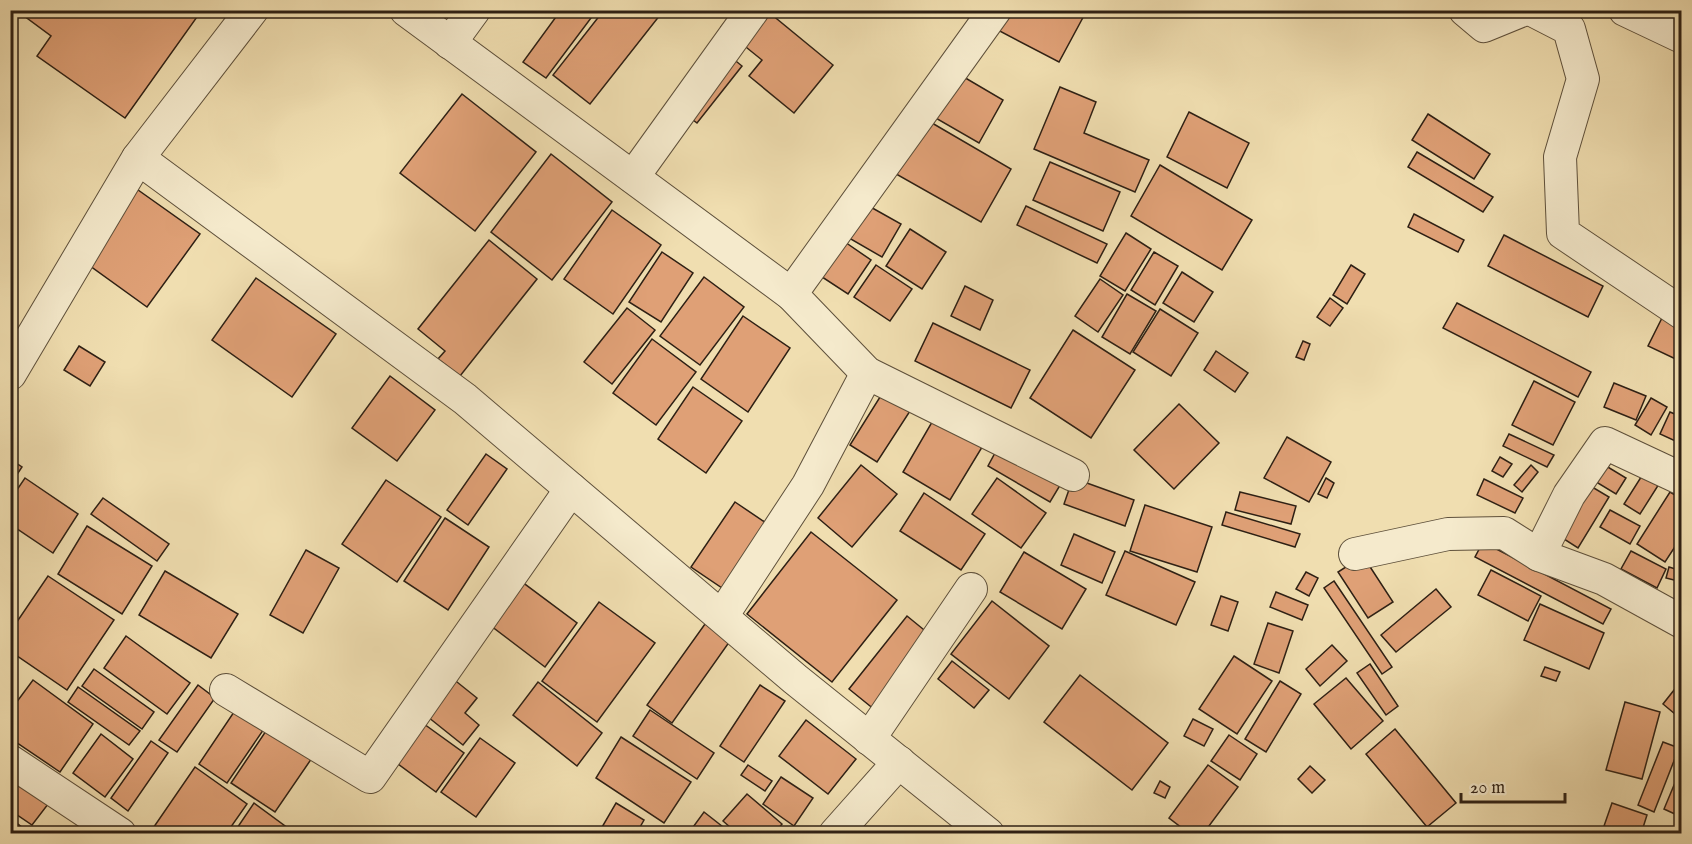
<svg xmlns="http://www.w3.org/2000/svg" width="1692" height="844" viewBox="0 0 1692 844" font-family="'IM FELL English',serif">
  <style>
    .building { fill: #dfa076; stroke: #2e2014; stroke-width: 1.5 }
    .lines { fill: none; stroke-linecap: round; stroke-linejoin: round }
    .minor-casing { stroke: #5e503b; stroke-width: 34 }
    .minor { stroke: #f5eacc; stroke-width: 32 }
  </style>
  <rect width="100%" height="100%" fill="#f0deb0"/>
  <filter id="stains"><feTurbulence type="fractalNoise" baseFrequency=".00333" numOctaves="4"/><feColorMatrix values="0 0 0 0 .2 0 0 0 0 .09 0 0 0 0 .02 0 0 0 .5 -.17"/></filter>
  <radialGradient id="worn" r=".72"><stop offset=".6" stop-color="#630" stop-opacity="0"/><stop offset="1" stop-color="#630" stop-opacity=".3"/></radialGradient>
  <g class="building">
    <polygon points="16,10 188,10 197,17 125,118 37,56 51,36"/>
    <polygon points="561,10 597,10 546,78 523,62"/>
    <polygon points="604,10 664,10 590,104 553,75"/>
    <polygon points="735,10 766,10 833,65 794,113 749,76 762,60 721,27"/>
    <polygon points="1001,10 1087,10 1059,62 992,27"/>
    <polygon points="716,45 742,66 697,123 671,103"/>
    <polygon points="945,66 1003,100 979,143 920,109"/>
    <polygon points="1060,87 1096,102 1084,133 1149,160 1135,192 1034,149"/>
    <polygon points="462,94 536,152 475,231 400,173"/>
    <polygon points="1189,112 1249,143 1227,188 1167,157"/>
    <polygon points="1428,114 1490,154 1474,179 1412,140"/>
    <polygon points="920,116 1011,169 981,222 889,170"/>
    <polygon points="1417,152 1493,197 1483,212 1408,167"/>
    <polygon points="551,154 612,202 552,280 491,232"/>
    <polygon points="1050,162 1120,192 1103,231 1033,200"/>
    <polygon points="1160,165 1252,220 1222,270 1131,216"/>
    <polygon points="124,180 200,234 147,307 72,253"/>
    <polygon points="867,205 901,224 882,257 849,238"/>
    <polygon points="1026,206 1107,244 1097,263 1017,225"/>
    <polygon points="612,210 661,245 613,314 564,279"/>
    <polygon points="1414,214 1464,240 1458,252 1408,227"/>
    <polygon points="910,229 946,252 922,289 886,266"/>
    <polygon points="1126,233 1151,249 1125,291 1100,276"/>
    <polygon points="1504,235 1603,286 1588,317 1488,266"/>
    <polygon points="489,240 537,279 460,376 438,359 445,351 418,329"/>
    <polygon points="842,240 871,260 848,294 819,275"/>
    <polygon points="662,252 693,273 661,322 629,302"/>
    <polygon points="1154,252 1178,266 1155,305 1131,290"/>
    <polygon points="876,265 912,289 890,321 854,297"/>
    <polygon points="1351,265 1365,274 1347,304 1333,295"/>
    <polygon points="1182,272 1213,292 1194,322 1163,303"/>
    <polygon points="704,277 744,307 700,365 660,336"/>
    <polygon points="256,278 336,334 292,397 212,340"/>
    <polygon points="1100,279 1123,295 1098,332 1075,316"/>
    <polygon points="965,286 993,300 980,330 951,316"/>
    <polygon points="1127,294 1156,311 1130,354 1102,337"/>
    <polygon points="1330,298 1343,308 1330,326 1317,317"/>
    <polygon points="1457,303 1591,372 1578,397 1443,328"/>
    <polygon points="627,308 655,330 612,384 584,362"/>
    <polygon points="1160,309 1198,333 1171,376 1133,352"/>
    <polygon points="743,316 790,348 748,412 701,379"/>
    <polygon points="1663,316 1682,325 1682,362 1648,346"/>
    <polygon points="933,323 1030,370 1011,408 915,361"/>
    <polygon points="1073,330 1135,370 1091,438 1030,398"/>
    <polygon points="652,339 696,372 656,425 613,393"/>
    <polygon points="1303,341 1310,344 1304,360 1296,357"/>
    <polygon points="79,346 105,362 90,386 64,370"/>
    <polygon points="1216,351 1248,373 1235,392 1204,370"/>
    <polygon points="895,373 923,391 877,462 850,445"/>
    <polygon points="390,376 435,410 397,461 352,428"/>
    <polygon points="1534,381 1575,402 1553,445 1512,425"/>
    <polygon points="1614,383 1646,396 1636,420 1604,407"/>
    <polygon points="693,387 742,421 706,473 658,439"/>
    <polygon points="1651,398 1667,407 1651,435 1635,425"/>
    <polygon points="1179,404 1219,443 1174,489 1134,450"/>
    <polygon points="939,410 987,439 950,500 903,472"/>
    <polygon points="1670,412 1682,417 1682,444 1660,434"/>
    <polygon points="1509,434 1554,455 1547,467 1503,446"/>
    <polygon points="1287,437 1331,462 1309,502 1264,478"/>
    <polygon points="1002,440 1065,477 1050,502 988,466"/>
    <polygon points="486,454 507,469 468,525 447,510"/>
    <polygon points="1588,455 1626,478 1616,494 1578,471"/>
    <polygon points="1500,457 1512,464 1503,477 1492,471"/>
    <polygon points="10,459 22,467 10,485"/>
    <polygon points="861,465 897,494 852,547 818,518"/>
    <polygon points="1531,465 1538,472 1522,492 1514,485"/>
    <polygon points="1643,474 1659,484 1640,514 1624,504"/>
    <polygon points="1572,475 1609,497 1578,548 1542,525"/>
    <polygon points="25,478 78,514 53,553 10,524 10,500"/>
    <polygon points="997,478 1046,513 1021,548 972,514"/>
    <polygon points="1073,478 1134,500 1125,526 1064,504"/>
    <polygon points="1326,478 1334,483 1327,498 1318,494"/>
    <polygon points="1484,479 1523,498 1515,513 1477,495"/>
    <polygon points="386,480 441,517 397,582 342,544"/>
    <polygon points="1240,492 1296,506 1291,524 1235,510"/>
    <polygon points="1670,492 1682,499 1682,536 1665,562 1637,544"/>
    <polygon points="924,493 985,534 961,570 900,531"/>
    <polygon points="103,498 169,544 157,561 91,514"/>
    <polygon points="735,502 772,527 728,592 691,567"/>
    <polygon points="1145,505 1212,527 1197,572 1130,551"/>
    <polygon points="1610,510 1640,526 1630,544 1600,527"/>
    <polygon points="1226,512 1300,534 1295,547 1222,525"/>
    <polygon points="445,518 489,547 448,610 404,581"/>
    <polygon points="87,526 152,566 122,614 58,574"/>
    <polygon points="811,532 897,600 832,682 747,614"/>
    <polygon points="1074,534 1115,552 1102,583 1061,565"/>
    <polygon points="1483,542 1611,609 1603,624 1475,557"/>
    <polygon points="306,550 339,568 303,633 270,615"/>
    <polygon points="1125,551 1195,582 1176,625 1106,595"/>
    <polygon points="1631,551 1666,569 1657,588 1621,569"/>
    <polygon points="1024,552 1086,589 1062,629 1000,592"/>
    <polygon points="1363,556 1393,602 1368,618 1338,572"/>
    <polygon points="502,567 577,623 545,667 470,610"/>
    <polygon points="1669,567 1682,571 1682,582 1666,578"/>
    <polygon points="1491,570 1541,596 1528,621 1478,595"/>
    <polygon points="165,571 238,614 211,658 139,615"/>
    <polygon points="1306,572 1318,578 1309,596 1296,589"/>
    <polygon points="48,576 114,620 67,690 10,651 10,632"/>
    <polygon points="1334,581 1392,667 1382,674 1324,588"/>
    <polygon points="1436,589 1451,607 1396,652 1381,635"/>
    <polygon points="1276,592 1308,605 1302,620 1270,607"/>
    <polygon points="1221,596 1238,602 1228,631 1211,625"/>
    <polygon points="992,601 1049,646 1009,699 951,654"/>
    <polygon points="599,602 655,643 597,722 542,681"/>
    <polygon points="1540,604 1604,633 1589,669 1524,640"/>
    <polygon points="907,616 934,638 875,710 849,689"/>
    <polygon points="1268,623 1293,631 1279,673 1254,664"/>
    <polygon points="705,624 730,641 672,723 647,705"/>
    <polygon points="126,636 190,683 167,714 104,668"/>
    <polygon points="1332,645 1347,661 1320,686 1306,669"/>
    <polygon points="1234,656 1272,681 1237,734 1199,709"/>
    <polygon points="952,661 989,690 974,708 938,679"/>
    <polygon points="1370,664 1398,706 1386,715 1357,673"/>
    <polygon points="437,666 477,698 465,713 479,725 463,745 408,701"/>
    <polygon points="1545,667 1560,672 1556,681 1541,676"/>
    <polygon points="94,669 154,712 142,729 82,686"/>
    <polygon points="1080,675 1168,743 1132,790 1044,722"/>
    <polygon points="1346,678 1383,721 1351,749 1314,704"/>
    <polygon points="33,680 93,724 60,772 10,738 10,711"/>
    <polygon points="1682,680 1682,718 1681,719 1663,704"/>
    <polygon points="1280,681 1301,694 1266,752 1245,739"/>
    <polygon points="538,682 602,733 577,766 513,715"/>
    <polygon points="198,685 215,698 177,752 159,740"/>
    <polygon points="760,685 785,701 744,762 720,746"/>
    <polygon points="78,687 140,731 129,745 68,702"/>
    <polygon points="1625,702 1660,712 1642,779 1606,770"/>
    <polygon points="238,706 266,726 227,783 199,764"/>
    <polygon points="650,710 714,753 697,779 633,736"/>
    <polygon points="406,711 464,753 436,792 379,750"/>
    <polygon points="1193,719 1213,729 1204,746 1184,736"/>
    <polygon points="806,720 856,759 828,794 779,756"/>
    <polygon points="270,725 314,755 275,812 231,783"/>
    <polygon points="1395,729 1456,803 1427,827 1366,754"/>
    <polygon points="101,734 133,759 105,797 73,773"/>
    <polygon points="1229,735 1257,754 1240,780 1211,761"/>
    <polygon points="621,737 691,782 664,823 596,778"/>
    <polygon points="480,738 515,763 476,817 441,792"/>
    <polygon points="151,741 168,753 128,811 111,798"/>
    <polygon points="1663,742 1679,748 1654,812 1638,805"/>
    <polygon points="748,765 772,781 765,791 741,775"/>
    <polygon points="1208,765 1238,787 1203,834 1190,834 1169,818"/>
    <polygon points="1310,766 1325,780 1312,793 1298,779"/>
    <polygon points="195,767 247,804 226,834 149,834"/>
    <polygon points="10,769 52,799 32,825 10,810"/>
    <polygon points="781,777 813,798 794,826 763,804"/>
    <polygon points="1677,778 1682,780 1682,802 1677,815 1664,809"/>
    <polygon points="1160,781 1170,787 1165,798 1154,793"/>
    <polygon points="747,794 782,824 774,834 738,834 723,821"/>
    <polygon points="254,803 296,834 233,834"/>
    <polygon points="616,803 644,820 636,834 598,834"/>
    <polygon points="1612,803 1647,815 1641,834 1625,834 1604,826"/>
    <polygon points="704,812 732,834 688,834"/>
    <polygon points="10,818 31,834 10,834"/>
  </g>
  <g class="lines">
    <defs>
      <g id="minor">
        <polyline points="406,10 791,294 995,10"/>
        <polyline points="1465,10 1484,26 1523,10"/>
        <polyline points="1532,10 1569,29 1583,79 1560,157 1563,233 1682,313"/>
        <polyline points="1625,10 1682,37"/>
        <polyline points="450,43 474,10"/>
        <polyline points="138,158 465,399 795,679 988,834"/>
        <polyline points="633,177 753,10"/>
        <polyline points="791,294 867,373 1073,475"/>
        <polyline points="10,374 138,158 252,10"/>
        <polyline points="1355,554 1448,534 1504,533 1539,555 1604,579 1682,622"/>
        <polyline points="1539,555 1569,495 1605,443 1682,479"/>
        <polyline points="722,616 808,485 867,373"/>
        <polyline points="226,690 370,777 571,489"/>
        <polyline points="869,739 971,589"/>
        <polyline points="10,761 120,834"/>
        <polyline points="835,834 899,762"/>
      </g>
    </defs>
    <use href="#minor" class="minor-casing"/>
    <use href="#minor" class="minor"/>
  </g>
  <rect width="1692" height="844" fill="none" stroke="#f0deb0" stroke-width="36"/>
  <rect x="12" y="12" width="1668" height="820" fill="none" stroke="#2e2014" stroke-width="3"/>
  <rect x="18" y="18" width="1656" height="808" fill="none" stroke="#2e2014" stroke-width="1.5"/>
  <path d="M1461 793v9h104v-9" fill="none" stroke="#2e2014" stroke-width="3"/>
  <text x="1470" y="793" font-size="18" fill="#2e2014" stroke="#f5eacc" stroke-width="4.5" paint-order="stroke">20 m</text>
  <rect width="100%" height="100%" filter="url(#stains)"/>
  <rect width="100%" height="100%" fill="url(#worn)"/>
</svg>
